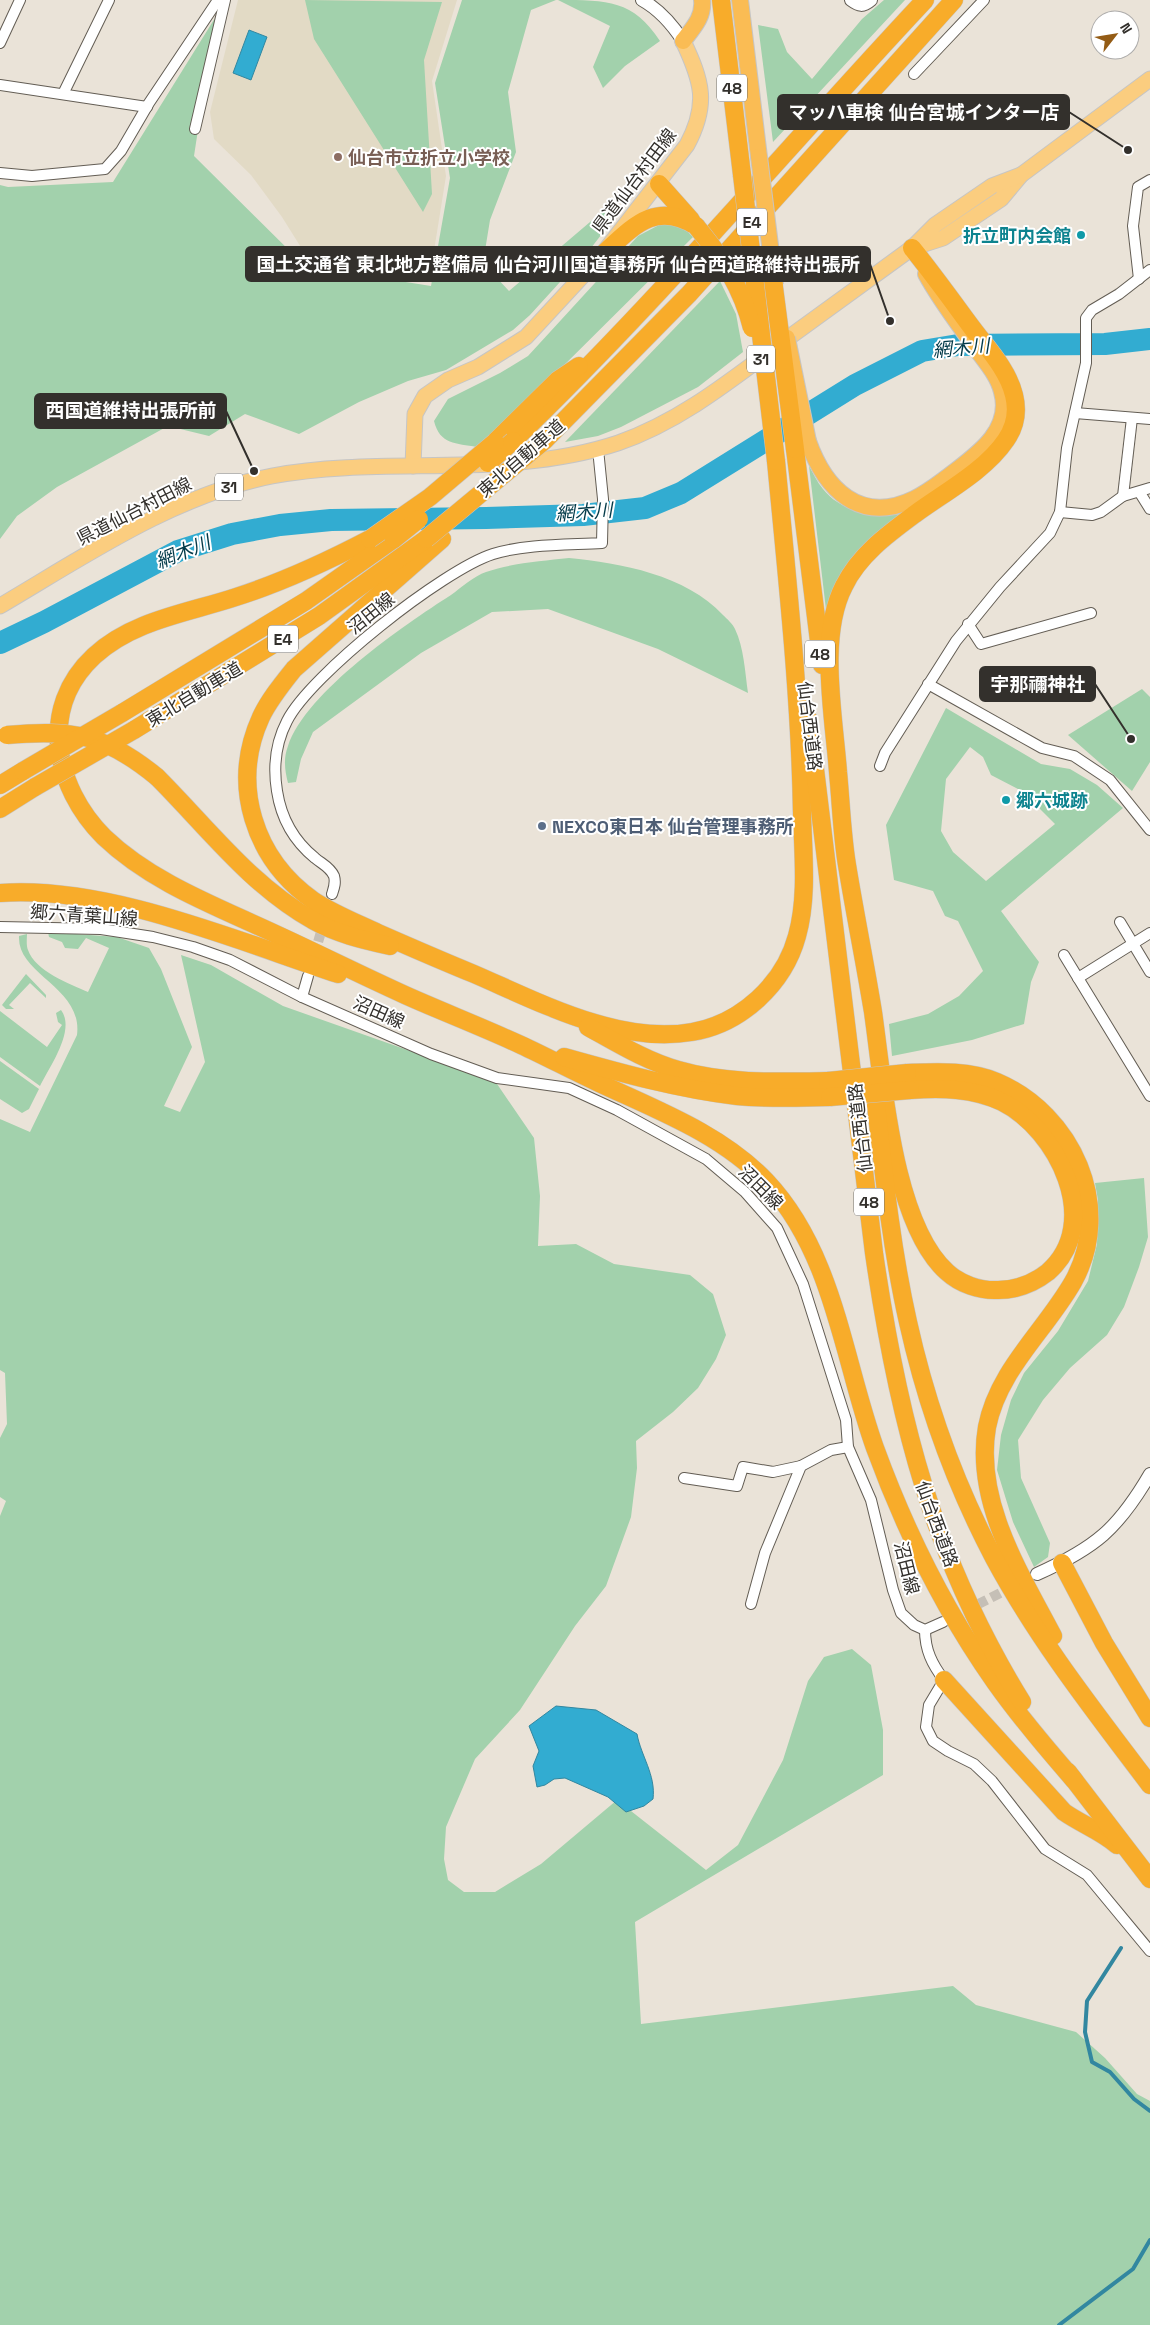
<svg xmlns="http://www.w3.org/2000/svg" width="1150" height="2325" viewBox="0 0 1150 2325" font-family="'Space Grotesk','Noto Sans JP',sans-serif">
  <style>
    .education { fill: #e2dac5 }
    .green { fill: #a2d1ac; fill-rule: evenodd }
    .water { fill: #32acd1; stroke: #3287a0 }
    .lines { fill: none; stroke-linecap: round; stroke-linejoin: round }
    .stream { stroke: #3287a0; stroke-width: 4 }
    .river { stroke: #32acd1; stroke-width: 22 }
    .minor-tunnel { stroke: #c5bfb6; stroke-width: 10; stroke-dasharray: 10 5; stroke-linecap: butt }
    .minor-casing { stroke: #635d54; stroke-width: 12 }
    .tertiary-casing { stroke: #635d54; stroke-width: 14 }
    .primary-casing { stroke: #c6c5c4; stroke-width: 17 }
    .trunk-casing { stroke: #c6c5c4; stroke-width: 18 }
    .motorway-casing { stroke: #c6c5c4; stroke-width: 19 }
    .minor { stroke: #fff; stroke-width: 10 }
    .tertiary { stroke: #fff; stroke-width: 12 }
    .primary { stroke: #fbcd7f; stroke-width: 15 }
    .trunk { stroke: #fabc54; stroke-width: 16 }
    .motorway { stroke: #f8ac2a; stroke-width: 18 }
    .trunk-bridge-casing { stroke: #c6c5c4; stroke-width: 18; stroke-linecap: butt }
    .motorway-bridge-casing { stroke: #c6c5c4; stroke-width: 19; stroke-linecap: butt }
    .trunk-bridge { stroke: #fabc54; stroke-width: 16 }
    .motorway-bridge { stroke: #f8ac2a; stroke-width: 18 }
    .education-dot { fill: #8d6e63; stroke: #fff; stroke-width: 2 }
    .culture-dot { fill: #0f9aa8; stroke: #fff; stroke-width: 2 }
    .service-dot { fill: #5c6f8a; stroke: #fff; stroke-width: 2 }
    .labels { text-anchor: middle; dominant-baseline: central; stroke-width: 4; stroke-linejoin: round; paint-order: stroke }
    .shield { fill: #fff; stroke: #706e6b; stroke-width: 1 }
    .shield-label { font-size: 16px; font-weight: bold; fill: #33302c }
    .education-label { font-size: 18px; font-weight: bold; fill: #785e54; stroke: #fff; text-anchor: start }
    .street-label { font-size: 18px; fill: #33302c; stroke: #fff }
    .culture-label { font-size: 18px; font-weight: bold; fill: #0d838f; stroke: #fff; text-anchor: end }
    .service-label { font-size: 18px; font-weight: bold; fill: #4e5e75; stroke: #fff; text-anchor: start }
    .water-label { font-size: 19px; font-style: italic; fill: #033a49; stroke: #fff }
    .leader { fill: none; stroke: #33302c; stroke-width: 2 }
    .callout-dot { fill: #33302c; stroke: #fff; stroke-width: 2 }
    .callout { fill: #33302c; stroke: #33302c; stroke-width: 2 }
    .callout-label { font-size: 19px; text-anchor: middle; font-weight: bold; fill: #fff }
  </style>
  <rect width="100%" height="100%" fill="#eae3d8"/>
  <polygon class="education" points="238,0 457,0 432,81 446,176 429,282 330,267 302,249 282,217 251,175 214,139 210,112"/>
  <g class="green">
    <polygon points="305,0 442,2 424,60 432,194 423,212 314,39"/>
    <polygon points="462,0 556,0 531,10 508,92 516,152 490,220 483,263 509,291 610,205 622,208 591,248 530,315 513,330 446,370 408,381 359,402 299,434 245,414 209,436 168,426 57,487 17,516 0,539 0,185 8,187 113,182 215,18 194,156 305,266 431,286 450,178 435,83"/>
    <path d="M558,0C608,0 633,0 660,41L625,66L603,88L593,67L610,26Z"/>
    <polygon points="884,0 905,0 773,142 758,25 778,29 787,52 812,79 862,19"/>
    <path d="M659,225H681L693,237L530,399L477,447C456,443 440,445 434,421L448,399L500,373L528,356L638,236Z"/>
    <polygon points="720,281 736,314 743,352 698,387 621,427 598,436 565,442"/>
    <path d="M809,466C813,473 817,482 823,489C843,514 875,516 904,514L827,618Z"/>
    <path d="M569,558C621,563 686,575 723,615C727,619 733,624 735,629C744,648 745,672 748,693L658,649L548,609L492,612L421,653L313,732L301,759L296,782L288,783C285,771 283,759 288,746C306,692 404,625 451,595C462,587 474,576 486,572C512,563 542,561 569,558Z"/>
    <polygon points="1142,689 1150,697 1150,762 1132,791 1068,735"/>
    <path d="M946,708L1041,764L1070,769L1097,785L1123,808L1001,911L1039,962L1031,982L1024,1024L972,1040L892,1056L889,1024L928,1014L959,996L983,971L958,921L945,916L933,891L894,880L886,825ZM970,747L983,757L991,775L1022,791L1055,824L986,881L953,852L941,831L946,779Z"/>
    <path d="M48,932L117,937L149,948L161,969L192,1047L164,1106L180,1112L205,1062L181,955L211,965L283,1006L495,1081L534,1138L540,1196L538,1246L576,1244L614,1264L690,1275L713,1294L726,1335L716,1359L698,1388L673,1412L636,1441L637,1468L631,1517L606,1586L575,1626L520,1710L475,1759L446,1827L444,1859L448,1880L464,1892H495L541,1864L617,1800L706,1870L738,1845L783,1760L808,1681L824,1657L852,1649L871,1665L883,1730V1775L635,1922L641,2024L953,1986L976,2005L1076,2032L1105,2058L1137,2094L1150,2101V2325H0V1516L6,1501L0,1497V1438L7,1424L5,1373L0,1370V1119L30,1132L77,1035C83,987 17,975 19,936L27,934C27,938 26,945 28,950C35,971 70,984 88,992L109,948L86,938L78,949L65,948L62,942L49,937Z"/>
    <polygon points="26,974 46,995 46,998 30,983 9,1005 14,1009 6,1009 2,1005"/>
    <path d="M61,1010C76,1030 50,1066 40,1086L0,1057V1011L47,1047L62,1025L58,1022L56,1013Z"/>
    <polygon points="0,1061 39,1089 29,1109 22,1113 0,1099"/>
    <polygon points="1144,1178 1148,1237 1139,1267 1124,1307 1107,1335 1070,1368 1043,1400 1018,1440 1021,1478 1050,1543 1048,1557 1034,1567 1013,1522 997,1470 1001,1435 1011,1400 1024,1373 1058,1331 1088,1281 1097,1244 1098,1200 1095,1183"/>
  </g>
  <g class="water">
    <polygon points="249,30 267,37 251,80 233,73"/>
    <path d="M556,1706L596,1710L637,1734C641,1756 656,1775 653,1799L644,1806L626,1812L608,1797L565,1778L554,1779L545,1785L537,1787L533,1766L539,1751L529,1726Z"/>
  </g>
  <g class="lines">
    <g class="stream">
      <polyline points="1121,1948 1087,2001 1085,2032 1092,2062 1110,2072 1134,2099 1150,2111"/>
      <polyline points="1059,2325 1133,2269 1150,2240"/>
    </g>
    <polyline class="river" points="0,643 44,622 178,551 232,534 280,525 331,520 486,518 583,515 645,508 681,493 855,385 922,351 958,345 1105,344 1150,339"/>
    <g class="minor-tunnel">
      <polyline points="314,956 332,894"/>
      <polyline points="951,1618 1014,1586"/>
    </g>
    <defs>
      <g id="minor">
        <polyline points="0,43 20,0"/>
        <polyline points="914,74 984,0"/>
        <polyline points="0,85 147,107"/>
        <polyline points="63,94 109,0"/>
        <polyline points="195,129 225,0"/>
        <polyline points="0,173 32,176 105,169 121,151 149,103 218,0"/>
        <polyline points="1139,279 1133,226 1138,187 1150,180"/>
        <polyline points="1075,413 1150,419"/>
        <polyline points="1140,493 1150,509"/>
        <polyline points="1123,496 1132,418"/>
        <polyline points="1060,512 1092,515 1101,512 1123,496 1150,488"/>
        <polyline points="968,624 981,644 1091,613"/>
        <polyline points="928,684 1042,748 1074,756 1110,780 1150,830"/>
        <polyline points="880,766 885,753 956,641 1000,587 1050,533 1060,512 1067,448 1086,363 1086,318 1092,310 1119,294 1150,270"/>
        <path d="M332,894C334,888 336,883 334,876C330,867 322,864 315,858C294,841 281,817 277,791C273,766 275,744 287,721C310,675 443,570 493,554C525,544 568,545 602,543L603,499L598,449"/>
        <polyline points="1120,922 1150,972"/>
        <polyline points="0,927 101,929 153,937 193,947 230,960 302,997 431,1054 497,1078 569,1088 617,1110 706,1159 745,1192 777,1228 803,1284 846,1420 848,1447 871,1500 893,1590 901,1613 914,1625 925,1630 943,1622"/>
        <polyline points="1064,955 1150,1096"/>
        <polyline points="1078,978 1150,933"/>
        <polyline points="302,997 308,976"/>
        <polyline points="684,1478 737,1486 743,1467 773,1472 801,1466"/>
        <polyline points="751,1604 765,1553 801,1466 831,1450 848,1447"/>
        <path d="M925,1630C925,1650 932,1664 944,1680L929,1705L926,1727L933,1741L948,1751L974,1764L992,1781L1045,1849L1087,1875L1150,1951"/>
      </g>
      <g id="tertiary">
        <path d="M642,0C660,10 672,24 683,41"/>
        <path d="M851,0C859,6 863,7 871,0"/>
        <path d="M1037,1574C1095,1548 1118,1529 1150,1474"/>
      </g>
      <g id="primary">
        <polyline points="915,247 943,238 1001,199 1021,175 1150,79"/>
        <path d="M413,466L415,414L425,396L448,380L478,367L526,337L601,256L687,145C709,104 702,81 683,41"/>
        <path d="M0,606C85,556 174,495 272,476C387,455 506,480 618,443C676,423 725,385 773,349C819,316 865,282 912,248L935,225L992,186L1021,175"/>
      </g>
      <g id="trunk">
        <polyline points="740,0 759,157"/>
        <path d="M683,41C693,28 704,17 702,0"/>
        <path d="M808,441C825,489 860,525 914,499C927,493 938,484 949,476C975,456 1013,431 1002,392C998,375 985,361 975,347C958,323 940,300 926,274"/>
      </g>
      <g id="motorway">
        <polyline points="721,0 742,175"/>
        <polyline points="659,184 691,220"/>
        <path d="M601,256C632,228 654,200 696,226"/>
        <polyline points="545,440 689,294 954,0"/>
        <path d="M513,441C658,302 787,147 925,0"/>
        <polyline points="495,442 558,380 579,366"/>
        <polyline points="795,449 822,665"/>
        <path d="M370,539C326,562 283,582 236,597C188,613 133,620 94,656C38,708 54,787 104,837C153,884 221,908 282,937C323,956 363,976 405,995C443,1012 482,1027 521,1045C547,1057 573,1071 599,1083C657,1110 721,1134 766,1181C834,1253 843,1359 875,1448C905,1530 945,1611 995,1682C1019,1716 1046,1748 1074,1780"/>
        <path d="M442,539L294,669C282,684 269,700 261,717C230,785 254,859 314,901C334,914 357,923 378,933C410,947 442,961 474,974C539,1002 619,1045 692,1032C741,1024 784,984 797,936C808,897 803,853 802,813C800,695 787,578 776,461"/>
        <polyline points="122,713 306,601 394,539"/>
        <path d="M809,720L874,1253C898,1419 933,1558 1022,1702"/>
        <polyline points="134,730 319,616 426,539"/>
        <path d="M157,777C208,828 250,885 314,921C337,934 364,940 390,946"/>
        <polyline points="0,785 23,771"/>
        <polyline points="0,809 35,787"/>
        <path d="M0,893C107,885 237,941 338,974"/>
        <path d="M588,1027C617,1043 646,1061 678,1070C726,1084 778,1082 828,1081"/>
        <path d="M564,1057C621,1073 678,1089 737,1096C768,1099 799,1098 830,1097"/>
        <path d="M907,1073C936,1072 969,1070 997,1082C1072,1114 1115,1207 1073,1282C1045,1331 998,1370 987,1427C974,1501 1020,1573 1053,1636"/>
        <path d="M910,1090C941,1088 973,1088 1002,1102C1057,1129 1104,1223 1048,1272C1034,1283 1016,1290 998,1290C980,1291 960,1284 947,1272C893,1224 883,1081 873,1012C865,963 855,914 847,865C842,835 841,803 838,772C834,717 818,636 844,586C859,555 888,534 915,514C945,492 985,471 1006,440C1015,427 1018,411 1014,395C1008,370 988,349 973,329C953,302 933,274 912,248"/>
        <path d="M876,1105C884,1177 892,1251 908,1322C926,1403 955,1484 994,1558C1038,1640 1095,1712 1150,1785"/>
        <polyline points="1062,1563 1104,1643 1150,1718"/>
        <path d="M944,1680L1064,1812C1081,1824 1101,1831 1117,1845"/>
        <polyline points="1068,1772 1150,1879"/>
      </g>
    </defs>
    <use href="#minor" class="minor-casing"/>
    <use href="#tertiary" class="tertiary-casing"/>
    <use href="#primary" class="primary-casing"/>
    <use href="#trunk" class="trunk-casing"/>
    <use href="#motorway" class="motorway-casing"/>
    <use href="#minor" class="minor"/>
    <use href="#tertiary" class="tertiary"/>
    <use href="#primary" class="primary"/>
    <use href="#trunk" class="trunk"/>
    <use href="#motorway" class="motorway"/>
    <defs>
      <g id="trunk-bridge">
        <polyline points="759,157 775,285"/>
        <polyline points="787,338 808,441"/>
      </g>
      <g id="motorway-bridge">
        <polyline points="742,175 776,461"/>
        <path d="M696,226C722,257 742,288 752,328"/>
        <polyline points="772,272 795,449"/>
        <polyline points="488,463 513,441"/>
        <polyline points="370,539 430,497 495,442"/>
        <polyline points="394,539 419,519"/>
        <polyline points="426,539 545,440"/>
        <path d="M7,735C72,729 105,734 157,777"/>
        <polyline points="23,771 122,713"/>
        <polyline points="35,787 134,730"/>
        <polyline points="828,1081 907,1073"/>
        <polyline points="830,1097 910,1090"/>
      </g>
    </defs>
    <use href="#trunk-bridge" class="trunk-bridge-casing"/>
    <use href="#motorway-bridge" class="motorway-bridge-casing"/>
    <use href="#trunk-bridge" class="trunk-bridge"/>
    <use href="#motorway-bridge" class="motorway-bridge"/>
  </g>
  <circle class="education-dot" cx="338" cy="157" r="5"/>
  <g class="culture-dot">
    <circle cx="1081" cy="235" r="5"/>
    <circle cx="1006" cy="800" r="5"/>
  </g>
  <circle class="service-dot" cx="542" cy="826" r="5"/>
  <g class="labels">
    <g class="shield">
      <rect x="717" y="74.5" width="30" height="27" rx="4"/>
      <rect x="737" y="208.5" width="30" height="27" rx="4"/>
      <rect x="747" y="345.5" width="28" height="27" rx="4"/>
      <rect x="215" y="473.5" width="28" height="27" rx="4"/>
      <rect x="268" y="625.5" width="30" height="27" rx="4"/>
      <rect x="805" y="640.5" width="30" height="27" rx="4"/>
      <rect x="854" y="1188.5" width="30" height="27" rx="4"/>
    </g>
    <g class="shield-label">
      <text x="732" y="88">48</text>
      <text x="752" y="222">E4</text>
      <text x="761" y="359">31</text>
      <text x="229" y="487">31</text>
      <text x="283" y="639">E4</text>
      <text x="820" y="654">48</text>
      <text x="869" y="1202">48</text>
    </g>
    <g class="education-label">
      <text x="348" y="157">仙台市立折立小学校</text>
    </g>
    <g class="street-label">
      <text transform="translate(634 181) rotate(-53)">県道仙台村田線</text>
      <text transform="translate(521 458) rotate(-41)">東北自動車道</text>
      <text transform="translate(134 511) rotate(-27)">県道仙台村田線</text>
      <text transform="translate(371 613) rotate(-39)">沼田線</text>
      <text transform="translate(194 694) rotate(-31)">東北自動車道</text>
      <text transform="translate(810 726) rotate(83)">仙台西道路</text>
      <text transform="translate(84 915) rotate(4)">郷六青葉山線</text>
      <text transform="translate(379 1012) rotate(24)">沼田線</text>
      <text transform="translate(860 1128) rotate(-97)">仙台西道路</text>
      <text transform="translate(761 1187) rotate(45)">沼田線</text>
      <text transform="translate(937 1524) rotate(70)">仙台西道路</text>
      <text transform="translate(907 1568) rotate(76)">沼田線</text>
    </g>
    <g class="culture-label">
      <text x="1071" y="235">折立町内会館</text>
      <text x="1016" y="800" text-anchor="start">郷六城跡</text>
    </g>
    <g class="service-label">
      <text x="552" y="826">NEXCO東日本 仙台管理事務所</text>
    </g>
    <g class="water-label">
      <text transform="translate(961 348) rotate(-5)">網木川</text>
      <text transform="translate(584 512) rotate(-4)">網木川</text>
      <text transform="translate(183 552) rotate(-22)">網木川</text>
    </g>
  </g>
  <path class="leader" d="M1128 150L1069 112M890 321L870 264M254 471L226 411M1131 739L1095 684"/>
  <g class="callout-dot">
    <circle cx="1128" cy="150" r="5"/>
    <circle cx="890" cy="321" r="5"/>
    <circle cx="254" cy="471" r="5"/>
    <circle cx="1131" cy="739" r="5"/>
  </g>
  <g class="callout">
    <rect x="778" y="95" width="291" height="34" rx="5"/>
    <rect x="246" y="247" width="624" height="34" rx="5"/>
    <rect x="35" y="394" width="191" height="34" rx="5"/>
    <rect x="980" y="667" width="115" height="34" rx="5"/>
  </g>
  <g class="callout-label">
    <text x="924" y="119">マッハ車検 仙台宮城インター店</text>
    <text x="558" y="271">国土交通省 東北地方整備局 仙台河川国道事務所 仙台西道路維持出張所</text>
    <text x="131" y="417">西国道維持出張所前</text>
    <text x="1038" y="691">宇那禰神社</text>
  </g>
  <g transform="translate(1115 35) rotate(59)"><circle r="24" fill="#ffffff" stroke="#adacab"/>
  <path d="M0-4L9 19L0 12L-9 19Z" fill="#945c15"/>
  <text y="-8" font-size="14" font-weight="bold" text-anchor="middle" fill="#33302c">N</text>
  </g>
</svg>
